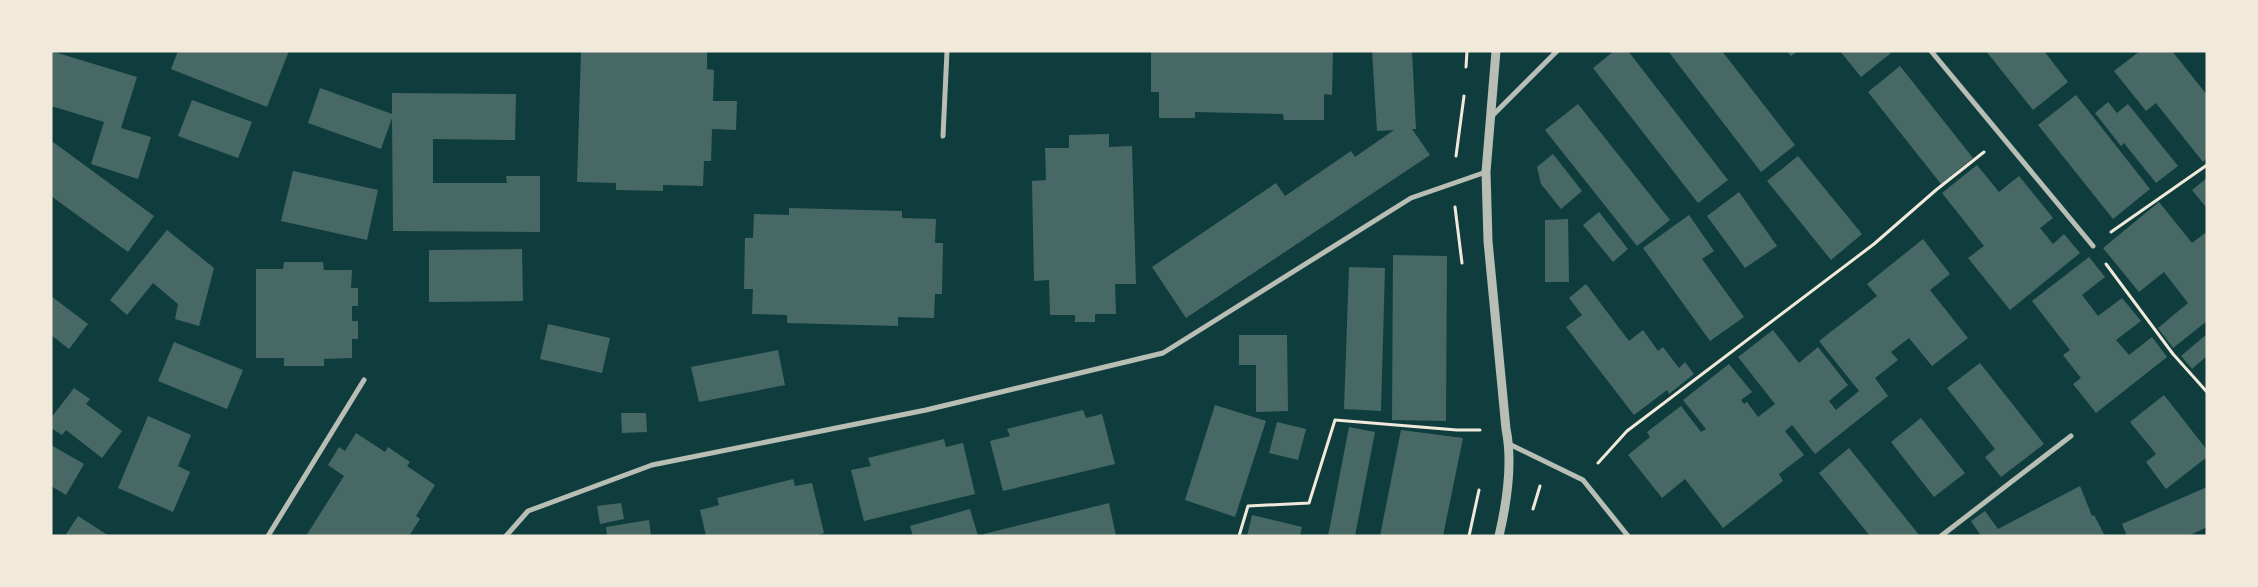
<svg xmlns="http://www.w3.org/2000/svg" width="2258" height="587" viewBox="0 0 2258 587" font-family="'Titillium Web',sans-serif">
  <style>
    .building { fill: #486865 }
    .lines { fill: none; stroke-linecap: round; stroke-linejoin: round }
    .path { stroke: #f1e9da; stroke-width: 3 }
    .minor { stroke: #b8beb3; stroke-width: 5 }
    .tertiary { stroke: #b8beb3; stroke-width: 9 }
  </style>
  <rect width="100%" height="100%" fill="#0f3d3e"/>
  <g class="building">
    <polygon points="51,51 137,77 121,128 151,137 138,179 91,164 104,122 51,106"/>
    <polygon points="178,51 236,52 289,51 267,107 171,69"/>
    <polygon points="581,51 707,51 707,69 714,70 713,101 737,101 736,130 712,129 711,161 704,161 703,186 663,185 663,191 616,190 616,183 577,182"/>
    <polygon points="1151,51 1333,51 1332,95 1324,94 1324,120 1284,120 1283,114 1195,112 1195,118 1159,118 1159,92 1151,92"/>
    <polygon points="1372,51 1412,51 1416,129 1412,129 1430,155 1186,318 1152,267 1276,183 1285,196 1351,151 1355,157 1394,130 1377,131"/>
    <polygon points="1614,51 1628,51 1728,180 1698,203 1593,68"/>
    <polygon points="1668,51 1722,51 1795,145 1761,172"/>
    <polygon points="1787,51 1798,51 1791,56"/>
    <polygon points="1840,51 1889,51 1891,53 1861,77"/>
    <polygon points="1986,51 2044,51 2068,82 2033,110"/>
    <polygon points="2140,51 2172,51 2207,95 2207,158 2203,162 2156,103 2146,111 2114,71"/>
    <polygon points="1900,66 1973,158 1941,184 1868,92"/>
    <polygon points="320,88 392,114 392,93 516,94 515,140 433,139 433,183 507,183 506,176 540,176 540,232 393,231 392,118 381,149 308,123"/>
    <polygon points="2076,95 2150,189 2113,219 2038,125"/>
    <polygon points="192,100 252,122 238,158 178,136"/>
    <polygon points="2108,102 2117,113 2128,104 2178,166 2156,183 2124,143 2121,146 2095,113"/>
    <polygon points="1578,104 1670,220 1637,246 1545,130"/>
    <polygon points="1109,134 1109,147 1132,146 1136,284 1115,284 1116,314 1095,314 1095,322 1075,322 1075,315 1050,315 1049,280 1034,281 1032,181 1046,180 1045,148 1069,148 1069,135"/>
    <polygon points="53,142 154,216 128,252 51,196 51,145"/>
    <polygon points="1553,154 1582,191 1561,209 1541,184 1537,167"/>
    <polygon points="1798,156 1862,234 1831,260 1767,181"/>
    <polygon points="1977,165 1999,192 2019,176 2053,218 2040,228 2053,244 2064,234 2080,253 2010,310 1968,258 1984,246 1942,193"/>
    <polygon points="293,171 378,190 367,240 281,221"/>
    <polygon points="2207,178 2207,205 2205,206 2192,190"/>
    <polygon points="1739,192 1777,246 1745,268 1707,216"/>
    <polygon points="2159,202 2192,243 2205,233 2207,236 2207,321 2173,348 2158,328 2188,303 2164,272 2139,292 2103,248"/>
    <polygon points="789,208 902,211 902,218 936,219 935,243 943,243 942,294 935,294 934,318 898,317 898,326 787,323 787,315 752,314 753,289 744,289 745,238 753,238 754,214 789,215"/>
    <polygon points="1599,212 1628,249 1613,262 1583,225"/>
    <polygon points="1689,215 1714,251 1702,259 1744,317 1710,341 1643,248"/>
    <polygon points="1568,219 1569,282 1545,282 1545,220"/>
    <polygon points="167,230 214,268 199,326 175,319 178,304 153,283 127,315 110,300"/>
    <polygon points="1923,239 1950,274 1930,290 1968,338 1932,366 1909,338 1891,352 1898,360 1875,378 1888,396 1815,454 1792,425 1785,431 1804,455 1779,474 1783,481 1723,528 1685,479 1662,498 1628,455 1650,437 1647,432 1681,406 1701,432 1706,429 1683,400 1729,364 1752,392 1741,400 1744,404 1747,402 1758,417 1775,404 1738,357 1773,330 1799,363 1818,347 1848,385 1829,401 1836,410 1859,391 1819,341 1877,296 1867,284"/>
    <polygon points="522,249 523,301 429,302 429,250"/>
    <polygon points="1393,255 1447,256 1446,421 1392,420"/>
    <polygon points="2089,257 2105,277 2082,295 2098,316 2122,298 2141,321 2116,340 2129,355 2152,337 2167,357 2096,413 2073,384 2081,378 2063,355 2070,350 2032,301"/>
    <polygon points="284,262 323,262 324,270 352,270 351,288 358,288 358,306 352,306 352,321 358,321 358,339 352,339 352,358 324,359 324,366 284,366 284,358 256,358 256,269 283,269"/>
    <polygon points="1349,267 1385,268 1381,411 1344,409"/>
    <polygon points="1586,284 1629,341 1643,330 1658,351 1663,347 1679,368 1685,362 1694,374 1669,394 1667,390 1634,415 1566,327 1582,315 1569,298"/>
    <polygon points="51,296 88,324 69,349 51,335"/>
    <polygon points="548,324 610,338 602,373 540,359"/>
    <polygon points="2207,334 2207,356 2192,369 2181,356"/>
    <polygon points="1239,335 1287,335 1288,411 1256,412 1256,365 1239,365"/>
    <polygon points="174,342 243,370 227,409 158,381"/>
    <polygon points="778,350 785,385 699,402 691,367"/>
    <polygon points="1980,363 2044,444 2001,477 1985,457 1995,449 1947,388"/>
    <polygon points="74,388 90,399 86,404 122,431 102,458 66,430 62,435 51,428 51,418"/>
    <polygon points="2164,395 2207,450 2207,457 2166,489 2146,462 2156,454 2130,422"/>
    <polygon points="1215,405 1266,421 1235,517 1185,500"/>
    <polygon points="1083,410 1086,418 1102,414 1115,464 1003,491 990,441 1010,436 1007,429"/>
    <polygon points="621,413 646,413 647,432 622,433"/>
    <polygon points="148,416 191,435 178,466 190,472 173,512 118,488"/>
    <polygon points="1921,418 1965,473 1934,497 1891,442"/>
    <polygon points="1277,422 1306,429 1298,460 1269,453"/>
    <polygon points="1349,427 1375,432 1355,536 1328,536"/>
    <polygon points="1401,430 1463,438 1443,536 1380,536"/>
    <polygon points="356,433 385,452 388,447 410,462 407,466 435,485 416,516 420,519 409,536 306,536 344,476 328,465 339,447 345,451"/>
    <polygon points="944,439 946,447 963,443 975,494 864,521 851,470 871,466 868,458"/>
    <polygon points="51,445 84,464 66,495 51,486"/>
    <polygon points="1849,448 1920,536 1870,536 1819,473"/>
    <polygon points="793,479 795,486 812,483 824,533 815,536 706,536 700,510 719,505 717,498"/>
    <polygon points="2080,486 2092,516 2094,515 2105,536 1981,536 1971,521 1985,511 1998,529"/>
    <polygon points="2207,487 2207,527 2188,536 2127,536 2122,524"/>
    <polygon points="621,503 624,519 600,524 597,506"/>
    <polygon points="1109,503 1116,536 985,536 984,534"/>
    <polygon points="970,509 978,536 913,536 910,526"/>
    <polygon points="1252,515 1302,527 1300,536 1247,536"/>
    <polygon points="78,516 109,536 65,536"/>
    <polygon points="649,520 651,536 607,536 606,527"/>
  </g>
  <g class="lines">
    <g class="path">
      <polyline points="1466,67 1467,51"/>
      <polyline points="1456,156 1464,96"/>
      <polyline points="1455,207 1462,263"/>
      <polyline points="2111,232 2207,165"/>
      <polyline points="2106,264 2173,354 2207,392"/>
      <polyline points="1598,463 1627,431 1874,244 1936,190 1984,152"/>
      <polyline points="1533,509 1540,486"/>
      <polyline points="1239,536 1248,506 1309,503 1335,420 1457,430 1480,430"/>
      <polyline points="1469,536 1479,490"/>
    </g>
    <g class="minor">
      <polyline points="1931,51 2093,246"/>
      <polyline points="1491,117 1557,51"/>
      <polyline points="943,136 947,51"/>
      <polyline points="1509,444 1583,480 1628,536"/>
      <polyline points="268,536 364,380"/>
      <polyline points="506,536 528,511 652,465 926,410 1163,353 1411,198 1486,172"/>
      <polyline points="1941,536 2071,436"/>
    </g>
    <path class="tertiary" d="M1496,51L1486,172L1488,241L1506,429C1513,463 1507,502 1499,536"/>
  </g>
  <rect width="2258" height="587" fill="none" stroke="#f1e9da" stroke-width="105"/>
</svg>
